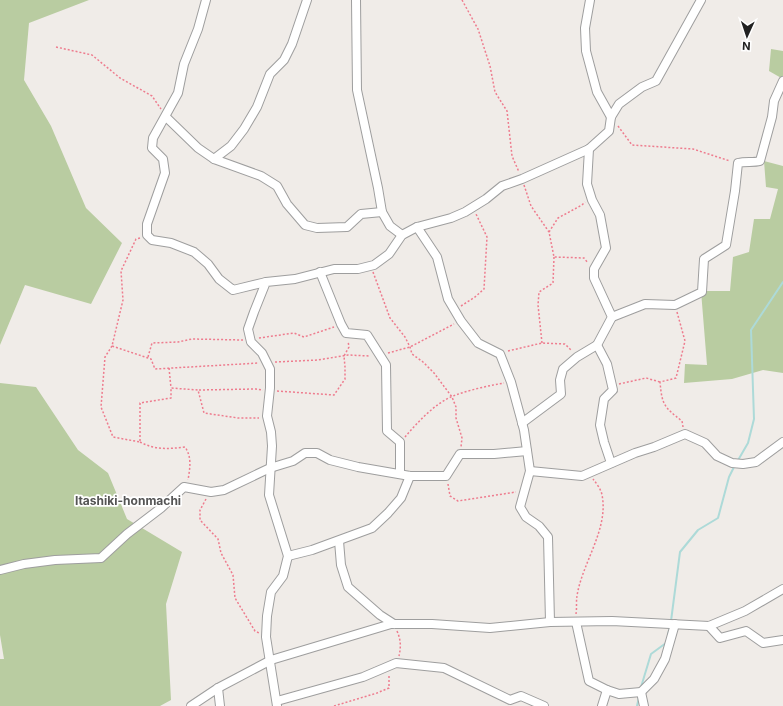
<svg xmlns="http://www.w3.org/2000/svg" width="783" height="706" viewBox="0 0 783 706" font-family="Inter,sans-serif">
  <style>
    .forest { fill: #b9cca1 }
    .lines { fill: none; stroke-linecap: round; stroke-linejoin: round }
    .stream { stroke: #addad8; stroke-width: 2 }
    .minor-casing { stroke: #9e9e9e; stroke-width: 10 }
    .path { stroke: #ee7c8e; stroke-width: 1.5; stroke-dasharray: 2 2; stroke-linecap: butt }
    .minor { stroke: #fff; stroke-width: 8 }
    .labels { text-anchor: middle; dominant-baseline: central; stroke-width: 3.5; stroke-linejoin: round; paint-order: stroke }
    .quarter-label { font-size: 12px; font-weight: bold; fill: #545454; stroke: #fff }
  </style>
  <rect width="100%" height="100%" fill="#f0ece8"/>
  <g class="forest">
    <polygon points="0,0 89,0 29,23 24,80 51,126 86,208 122,243 91,304 25,285 0,345"/>
    <polygon points="771,49 783,51 783,79 769,71"/>
    <polygon points="764,161 783,166 783,373 763,370 732,379 684,383 685,364 707,365 701,291 730,291 733,257 749,252 754,219 770,219 778,189 766,187"/>
    <polygon points="0,383 36,387 78,450 108,473 127,519 182,552 166,604 171,700 160,706 0,706 0,659 4,659 0,635"/>
  </g>
  <g class="lines">
    <g class="stream">
      <polyline points="737,462 748,443 754,419 751,330 783,282"/>
      <polyline points="671,621 680,552 698,530 718,518 729,477 735,465"/>
      <polyline points="668,635 670,626"/>
      <polyline points="641,687 651,654 666,643"/>
      <polyline points="637,706 639,697"/>
    </g>
    <defs>
      <g id="minor">
        <polyline points="206,0 198,29 184,64 178,93 153,138 152,148 163,159 165,173 147,224 147,235 152,240 171,243 194,252 208,264 219,279 233,290 266,282"/>
        <polyline points="356,0 357,90 378,188 382,212 390,226 402,235"/>
        <polyline points="590,0 585,28 586,51 597,92 611,117"/>
        <polyline points="166,117 198,148 214,159 261,176 277,186 287,204 305,225 317,228 347,227 361,214 382,212"/>
        <polyline points="214,159 231,146 244,129 257,107 270,74 284,60 292,44 307,0"/>
        <polyline points="417,227 437,257 448,299 461,321 478,343 500,354 511,382 524,430 530,471 520,507 526,517 539,526 548,537 550,622"/>
        <polyline points="320,272 341,324 346,333 367,335 386,365 387,431 400,442 400,474"/>
        <path d="M612,317L645,304L675,305L702,292L704,259L726,245L735,191L738,163C746,161 753,163 760,161L772,117L774,101L783,81"/>
        <polyline points="597,345 607,364 613,390 604,399 600,425 604,442 611,463"/>
        <polyline points="522,423 561,394 560,380 563,369 577,357 597,345 612,317 594,278 594,269 606,248 600,215 592,200 587,184 589,149"/>
        <polyline points="530,471 582,476 635,453 654,447 685,434 705,443 717,456 732,463 743,464 756,462 783,442"/>
        <polyline points="339,541 341,565 348,587 380,615 394,624"/>
        <polyline points="288,556 312,550 372,528 388,513 401,498 410,476"/>
        <polyline points="0,570 24,564 55,560 101,558 127,534 161,508 184,487 211,492 224,490 270,468 293,461 305,453 317,453 330,460 358,467 410,476 446,476 460,454 494,454 527,451"/>
        <polyline points="576,622 589,681 607,690"/>
        <polyline points="709,626 720,638 746,631 763,643 783,640"/>
        <polyline points="218,688 220,706"/>
        <polyline points="641,692 644,706"/>
        <polyline points="277,701 363,677 396,663 444,668 510,700 521,696 544,706"/>
        <polyline points="191,706 218,688 271,660 391,624 432,624 490,628 550,622 612,621 709,626 745,611 783,589"/>
        <polyline points="277,706 266,637 267,616 271,592 283,576 288,556 269,495 272,446 271,432 267,416 270,388 270,369 262,353 251,342 248,329 254,312 266,282 295,279 334,269 358,269 374,265 389,254 402,235 417,227 451,218 465,212 486,199 502,186 522,179 589,149 609,131 611,117 619,104 642,87 656,81 701,0"/>
        <polyline points="602,706 607,690 619,694 641,692 654,679 665,659 675,624"/>
      </g>
    </defs>
    <use href="#minor" class="minor-casing"/>
    <g class="path">
      <polyline points="462,0 478,29 490,66 495,92 507,111 512,156 519,172"/>
      <polyline points="56,47 92,55 120,78 152,96 161,109"/>
      <polyline points="618,126 632,145 693,149 730,161"/>
      <polyline points="524,185 531,206 549,232 554,257 584,258 588,263"/>
      <polyline points="549,232 558,218 582,205 585,202"/>
      <polyline points="140,238 136,239 121,271 123,300 112,346 151,359 155,369 259,363"/>
      <polyline points="373,272 390,318 405,337 410,347 412,354 423,362 434,373 452,397 456,407 456,418 462,438 461,447"/>
      <polyline points="461,306 475,297 484,289 487,237 476,214"/>
      <path d="M677,312L685,341L676,378L660,382C662,405 664,407 682,421L683,427"/>
      <polyline points="259,338 294,333 304,337 334,327"/>
      <polyline points="542,343 538,305 539,292 553,283 554,257"/>
      <polyline points="112,346 105,357 101,407 113,437 140,442 140,403 171,398 171,388 198,390 204,413 238,418 259,418"/>
      <polyline points="508,351 542,343 565,344 572,351"/>
      <polyline points="388,353 410,347 454,324"/>
      <polyline points="148,357 152,343 178,342 192,339 243,340"/>
      <polyline points="275,362 318,360 348,355 370,356"/>
      <polyline points="169,368 171,388"/>
      <polyline points="619,384 646,378 660,382"/>
      <polyline points="199,390 256,389 263,390"/>
      <polyline points="277,391 334,395 345,379 345,367 344,356 349,347 348,341"/>
      <path d="M405,437C418,422 434,404 453,396C469,390 487,386 504,383"/>
      <path d="M140,442C155,450 168,449 185,447C192,457 190,468 188,480"/>
      <polyline points="448,484 450,496 458,501 516,492"/>
      <polyline points="206,499 200,510 200,520 218,539 221,553 233,575 235,598 255,631 259,633"/>
      <path d="M576,614C577,608 576,601 577,596C582,563 609,529 602,495C601,489 596,483 593,479"/>
      <path d="M397,631C401,640 401,647 399,656"/>
      <polyline points="334,706 377,693 389,688 389,674"/>
    </g>
    <use href="#minor" class="minor"/>
  </g>
  <g class="labels">
    <g class="quarter-label">
      <text x="128" y="500">Itashiki-honmachi</text>
    </g>
  </g>
  <g transform="translate(747 36) rotate(183)" stroke="#ffffff" stroke-width="3" paint-order="stroke">
  <path d="M0-3L7 15L0 10L-7 15Z" fill="#212121"/>
  <text y="-6" font-size="11" font-weight="bold" text-anchor="middle" fill="#212121">N</text>
  </g>
</svg>
